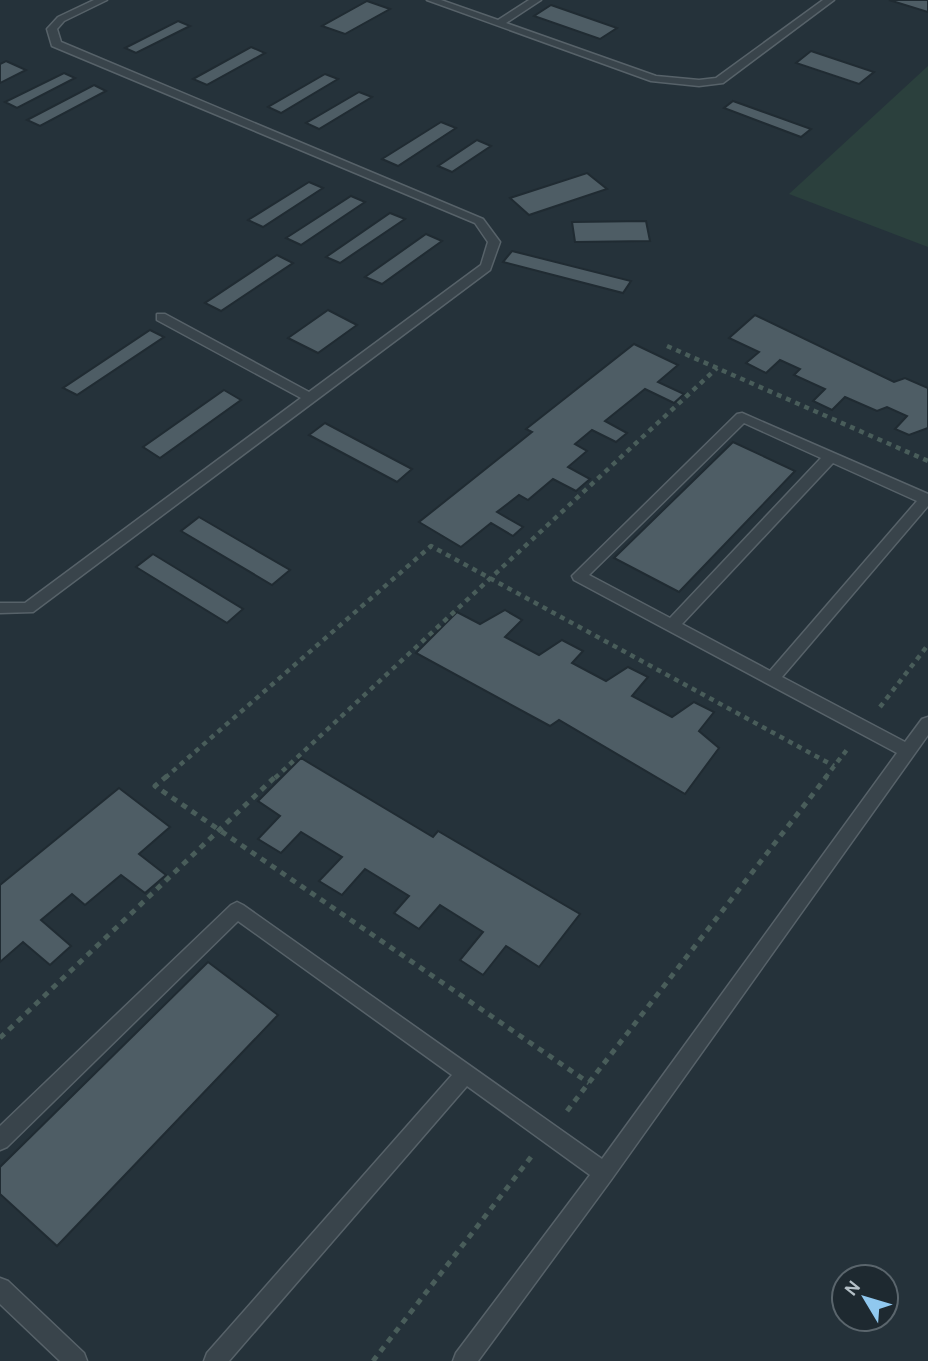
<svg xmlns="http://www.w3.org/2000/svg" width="928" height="1361" viewBox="0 0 928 1361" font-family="Karla,sans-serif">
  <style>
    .green { fill: #2b403d }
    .building { fill: #4e5d65; stroke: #202b32; stroke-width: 2 }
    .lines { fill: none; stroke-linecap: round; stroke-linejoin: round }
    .lane-casing { stroke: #576269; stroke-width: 3 }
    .path-far1 { stroke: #495d5a; stroke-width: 4.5; stroke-dasharray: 5 5; stroke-linecap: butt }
    .path { stroke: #495d5a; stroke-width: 5; stroke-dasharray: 6 6; stroke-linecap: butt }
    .lane { fill: #39444b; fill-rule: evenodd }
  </style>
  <rect width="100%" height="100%" fill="#25323a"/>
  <polygon class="green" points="928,66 928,247 789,194"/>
  <g class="building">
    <polygon points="889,0 928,0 928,12"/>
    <polygon points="367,1 390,9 345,34 322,26"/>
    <polygon points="551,5 617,28 600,39 534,16"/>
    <polygon points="178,21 190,26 136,53 125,48"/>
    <polygon points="251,47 265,53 207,85 193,79"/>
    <polygon points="811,51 874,72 859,84 796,63"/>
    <polygon points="6,61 26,70 0,83 0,64"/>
    <polygon points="64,73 75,78 17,108 5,102"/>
    <polygon points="325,74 338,79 281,113 268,107"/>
    <polygon points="94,85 106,91 40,126 27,120"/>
    <polygon points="359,92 372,97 319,129 306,123"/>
    <polygon points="733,101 811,129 801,137 724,108"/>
    <polygon points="441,122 456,128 398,166 382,159"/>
    <polygon points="477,140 491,146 452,172 438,166"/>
    <polygon points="587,173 607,189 529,215 510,198"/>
    <polygon points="309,182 323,188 263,227 248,220"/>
    <polygon points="351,196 365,202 301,245 286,238"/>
    <polygon points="390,213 405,219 340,263 326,257"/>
    <polygon points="646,221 650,241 575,242 572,222"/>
    <polygon points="426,234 442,241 382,284 365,277"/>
    <polygon points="512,251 631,281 623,293 503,262"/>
    <polygon points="277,255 293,263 221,311 205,303"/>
    <polygon points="328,310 357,325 318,353 288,338"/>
    <polygon points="755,315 894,382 905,378 928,388 928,428 909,435 895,429 907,416 887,407 877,411 845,397 832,410 813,401 825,389 794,375 800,369 780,360 766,373 746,363 759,352 729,338"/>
    <polygon points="150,330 164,337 77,395 63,388"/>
    <polygon points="634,344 678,365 658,382 684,394 674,403 645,389 605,421 627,433 616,442 592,430 575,444 587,451 568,467 590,479 576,491 553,479 528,500 519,495 497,512 523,527 513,536 491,523 461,547 419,522 532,432 526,429"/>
    <polygon points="224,390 241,400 160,458 143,447"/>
    <polygon points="325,423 412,469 397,482 309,435"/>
    <polygon points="733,442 795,471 679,592 614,558"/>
    <polygon points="199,517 290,570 272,585 181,531"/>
    <polygon points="153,554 243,609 227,623 136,567"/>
    <polygon points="505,610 522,620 505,637 539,655 562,640 583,651 572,663 606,681 628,667 648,677 632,696 672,717 694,702 714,712 699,731 719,748 685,794 559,720 550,726 416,653 457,612 480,624"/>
    <polygon points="301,758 433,837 438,831 580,914 539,967 506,946 483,975 460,960 483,932 440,905 419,929 394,913 409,896 365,869 342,895 319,881 342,857 301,832 281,853 258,839 280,816 258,801"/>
    <polygon points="119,788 170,827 139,854 166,875 145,893 121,875 85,905 72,894 41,920 71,946 50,965 23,942 0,962 0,885"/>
    <polygon points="208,962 278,1015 57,1246 0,1194 0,1167"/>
  </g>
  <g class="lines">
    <defs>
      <g id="lane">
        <polygon points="94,0 107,0 64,21 57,29 61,42 483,219 500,242 490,270 33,612 0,613 0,603 25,603 301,398 157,320 157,314 165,314 309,392 481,265 488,242 475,223 52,46 47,29 58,17"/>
        <polygon points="427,0 441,0 498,20 529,0 541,0 506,23 656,76 699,80 716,78 823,0 834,0 723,83 699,86 651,81"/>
        <path d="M742,413L928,494V506L782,677L905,742L922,719L928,717V735L611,1180L478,1361H453L456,1353L590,1175L467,1086L229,1361H204L207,1353L452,1075L238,921L7,1147L0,1150V1126L231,905L237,902L243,905L602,1159L897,753L574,580L572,576L737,414ZM744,423L821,458L670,618L589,575ZM833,463L917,501L770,671L682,624Z"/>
        <polygon points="0,1278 8,1281 84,1353 87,1361 60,1361 0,1304"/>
      </g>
    </defs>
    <use href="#lane" class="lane-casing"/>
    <g class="path-far1">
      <polyline points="667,346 928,461"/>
      <polyline points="880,707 928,645"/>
      <polyline points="165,778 431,546 834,766"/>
      <polyline points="275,778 717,368"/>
      <polyline points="825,778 849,747"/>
    </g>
    <g class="path">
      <polyline points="167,776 155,786 589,1083"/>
      <polyline points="0,1038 276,776"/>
      <polyline points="567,1111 827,776"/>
      <polyline points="373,1361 531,1157"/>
    </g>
    <use href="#lane" class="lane"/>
  </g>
  <g transform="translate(865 1298) rotate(308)"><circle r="33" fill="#1e2930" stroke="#5a656c" stroke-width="2"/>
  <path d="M0-5L12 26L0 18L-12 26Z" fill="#90c8ef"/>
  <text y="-10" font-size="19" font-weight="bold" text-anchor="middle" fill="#b4bfc6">N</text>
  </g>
</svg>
